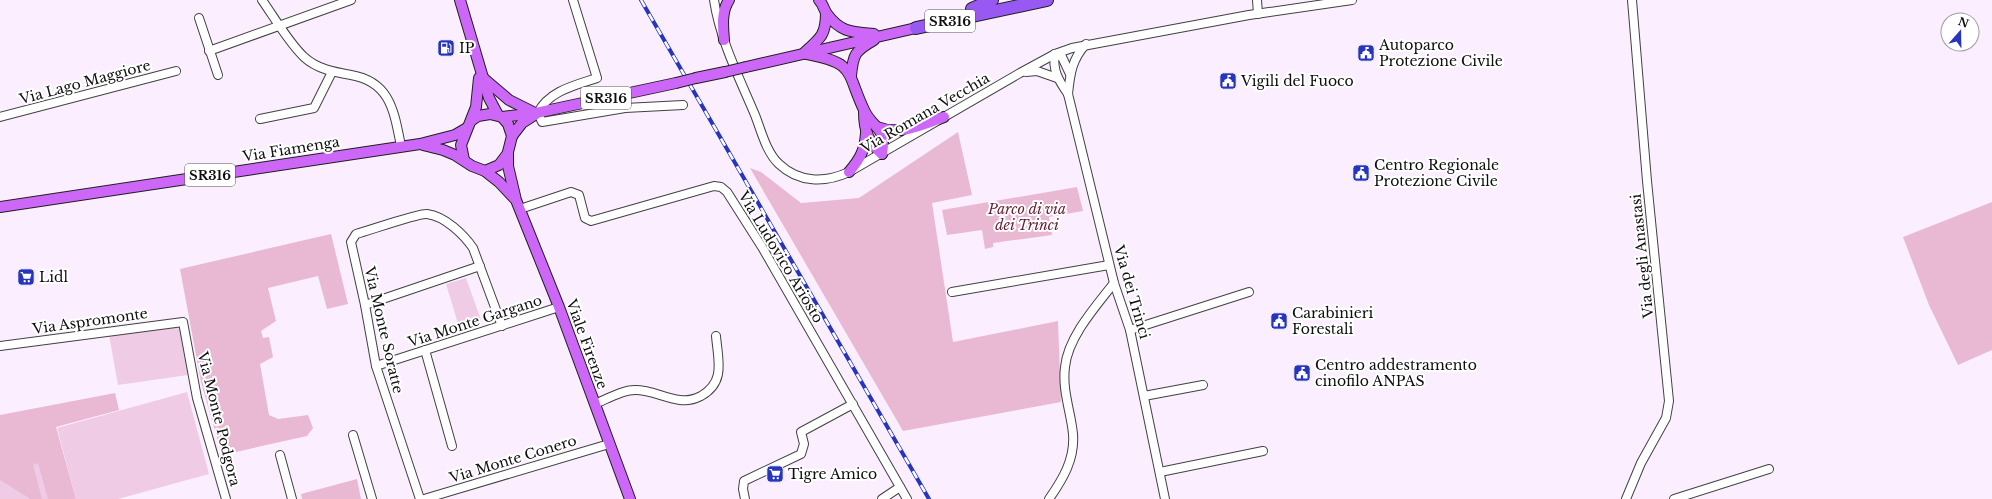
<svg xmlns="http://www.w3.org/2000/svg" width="1992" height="499" viewBox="0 0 1992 499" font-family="'Libre Baskerville',serif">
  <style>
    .green { fill: #e9b9d4 }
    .pitch { fill: #f0cbe5 }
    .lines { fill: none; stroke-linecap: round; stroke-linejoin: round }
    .minor-casing { stroke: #414141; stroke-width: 10 }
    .major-casing { stroke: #1f1f1f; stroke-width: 12 }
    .highway-casing { stroke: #1f1f1f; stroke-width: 14 }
    .minor { stroke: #fff; stroke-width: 8 }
    .major { stroke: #cd67f7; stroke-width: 10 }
    .highway { stroke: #9859f3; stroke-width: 12 }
    .rail-casing { stroke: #2735bd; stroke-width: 4 }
    .rail { stroke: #fff; stroke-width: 2.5; stroke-dasharray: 8; stroke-linecap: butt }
    .major-bridge-casing { stroke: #1f1f1f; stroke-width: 12; stroke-linecap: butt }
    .major-bridge { stroke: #cd67f7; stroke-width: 10 }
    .labels { text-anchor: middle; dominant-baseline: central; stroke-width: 4; stroke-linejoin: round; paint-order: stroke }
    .shield { fill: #fff; stroke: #565656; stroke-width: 1 }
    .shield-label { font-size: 13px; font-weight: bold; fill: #0e0e0e }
    .poi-label { font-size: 14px; fill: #0e0e0e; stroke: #fff; text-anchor: start }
    .street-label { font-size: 14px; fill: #0e0e0e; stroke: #fff }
    .park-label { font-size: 14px; font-style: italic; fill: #651e31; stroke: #fff }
  </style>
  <rect width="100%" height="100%" fill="#fbefff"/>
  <g class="green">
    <polygon points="958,132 972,195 932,203 953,342 1058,321 1061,402 903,431 750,168 761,172 801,203 859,198"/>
    <polygon points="1077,187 1083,211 1049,217 1052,235 993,243 993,247 985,249 982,230 947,235 942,210"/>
    <polygon points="1992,202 1992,350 1958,365 1929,305 1903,237"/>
    <polygon points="331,234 348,304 327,309 318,276 268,288 276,321 261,331 263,338 269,337 273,357 260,364 269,415 278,419 308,415 313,428 307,436 222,455 201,382 180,269"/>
    <polygon points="115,393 119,410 56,427 76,499 0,499 0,415"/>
    <polygon points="357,479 361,499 302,499 301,494"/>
  </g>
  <g class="pitch">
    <polygon points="466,278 481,320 459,327 446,284"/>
    <polygon points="171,326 180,329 188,375 118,385 109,335"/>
    <polygon points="187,392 209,474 118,499 76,499 57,428"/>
    <polygon points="38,463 48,499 42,499 33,465"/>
    <polygon points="0,480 29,498 29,499 0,499"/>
  </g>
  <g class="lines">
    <defs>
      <g id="minor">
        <path d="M262,0C274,17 289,43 304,57C317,69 334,72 351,75C391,82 394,112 401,146"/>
        <path d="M573,0L597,78C576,85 548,91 538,113L542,122L625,108L683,105"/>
        <path d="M714,0C720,40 739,77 755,115C761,130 766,152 779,164C799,183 825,183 849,172L1020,73L1055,54L1072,48L1249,15L1352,0"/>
        <polyline points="1257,0 1258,14"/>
        <polyline points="199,18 218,75"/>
        <path d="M1086,44C1072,59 1070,74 1068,94L1114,283L1130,330L1165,499"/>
        <polyline points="209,51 351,0"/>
        <path d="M1055,54C1052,70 1059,81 1068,94"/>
        <polyline points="1055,54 1062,57 1070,74"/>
        <polyline points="1026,72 1037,71 1057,78"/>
        <polyline points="0,117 176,71"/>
        <polyline points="260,119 314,108 332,72"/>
        <polyline points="520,209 571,192 579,195 585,218 591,221 714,186 721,187 727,192 762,247 907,499"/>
        <polyline points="952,292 1109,265"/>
        <polyline points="365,305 480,266"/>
        <polyline points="1130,330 1249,292"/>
        <polyline points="0,346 183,322 197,398 226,499"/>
        <polyline points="425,350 452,446"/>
        <polyline points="376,366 559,307"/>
        <polyline points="1144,396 1203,385"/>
        <path d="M595,404C607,399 622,390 635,390C652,390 664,398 680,400C687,401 695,399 701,396C726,382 718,360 716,336"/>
        <polyline points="353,435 372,499"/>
        <polyline points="280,455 292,499"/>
        <polyline points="1160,472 1263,451"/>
        <path d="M420,499L376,366L365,305L351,242L356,234C368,231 418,213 427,214C445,216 464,235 473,248L502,326"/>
        <polyline points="424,499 609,444"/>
        <polyline points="745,499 743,489 744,481 801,454 804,444 801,432 853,404"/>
        <polyline points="882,499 900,487"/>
        <path d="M1049,499C1063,479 1075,459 1073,434C1071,412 1062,391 1065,367C1068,337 1096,306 1114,283"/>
        <polyline points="1626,499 1641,463 1666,418 1669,401 1647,181 1632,0"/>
        <polyline points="1674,499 1769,469"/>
      </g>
      <g id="major">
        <polyline points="460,0 489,98 498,115"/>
        <path d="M819,0C823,4 824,10 827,14C841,33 853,32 874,34"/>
        <path d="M724,40C723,27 721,12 729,0"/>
        <path d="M805,52C821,38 826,34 826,13"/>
        <path d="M807,54C856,63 846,72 864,110C873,130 887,125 882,154"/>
        <polyline points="746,67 916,28"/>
        <path d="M851,76C853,54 855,51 874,40"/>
        <polyline points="482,77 509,100 535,113"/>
        <polyline points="696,78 725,72"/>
        <path d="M864,112C864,130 868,142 882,154"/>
        <polyline points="502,117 536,113 676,83"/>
        <polyline points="472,120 478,116 490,114 502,117 508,124 512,136 508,152 508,166 516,200 559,307 630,499"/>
        <path d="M877,127C900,136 922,125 944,117"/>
        <polyline points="512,136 522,123 536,114"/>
        <polyline points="423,145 443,150 455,155 472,166 485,171 499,182 514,198"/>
        <polyline points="464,160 461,145 476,107 479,78"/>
        <polyline points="485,171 499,165 508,153"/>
        <path d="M849,172C860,159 865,150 866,133"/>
        <polyline points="0,207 420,144 455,135 467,128"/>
      </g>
      <g id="highway">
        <polyline points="972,9 992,0"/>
        <polyline points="916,28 1047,0"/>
      </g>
    </defs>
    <use href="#minor" class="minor-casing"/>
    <use href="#major" class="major-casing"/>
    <use href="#highway" class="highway-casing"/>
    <use href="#minor" class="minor"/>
    <use href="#major" class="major"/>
    <use href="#highway" class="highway"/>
    <defs>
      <polyline id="rail" points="641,0 929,499"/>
    </defs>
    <use href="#rail" class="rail-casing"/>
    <use href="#rail" class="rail"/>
    <defs>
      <g id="major-bridge">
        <polyline points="725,72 746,67"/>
        <polyline points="676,83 696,78"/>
      </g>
    </defs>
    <use href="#major-bridge" class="major-bridge-casing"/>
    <use href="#major-bridge" class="major-bridge"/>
  </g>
  <defs>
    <symbol id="fuel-square" viewBox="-11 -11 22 22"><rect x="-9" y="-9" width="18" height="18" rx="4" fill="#2735bd" stroke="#fff"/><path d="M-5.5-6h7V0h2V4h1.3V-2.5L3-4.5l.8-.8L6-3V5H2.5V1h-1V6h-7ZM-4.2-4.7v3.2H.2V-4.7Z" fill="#fff"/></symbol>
    <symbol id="civic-square" viewBox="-11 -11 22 22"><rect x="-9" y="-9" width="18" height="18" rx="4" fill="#2735bd" stroke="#fff"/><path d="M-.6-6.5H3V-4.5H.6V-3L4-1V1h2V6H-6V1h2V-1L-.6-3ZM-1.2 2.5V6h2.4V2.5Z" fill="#fff"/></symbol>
    <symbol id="supermarket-square" viewBox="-11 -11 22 22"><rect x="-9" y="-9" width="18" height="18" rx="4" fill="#2735bd" stroke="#fff"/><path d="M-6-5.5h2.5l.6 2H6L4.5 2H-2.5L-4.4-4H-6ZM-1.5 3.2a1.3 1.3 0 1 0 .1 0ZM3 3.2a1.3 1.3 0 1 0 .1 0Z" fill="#fff"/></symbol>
  </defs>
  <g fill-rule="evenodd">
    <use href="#fuel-square" x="436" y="38" width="20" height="20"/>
    <use href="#civic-square" x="1356" y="43" width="20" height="20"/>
    <use href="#civic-square" x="1218" y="71" width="20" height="20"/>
    <use href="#civic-square" x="1351" y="163" width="20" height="20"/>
    <use href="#supermarket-square" x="16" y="267" width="20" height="20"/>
    <use href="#civic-square" x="1269" y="311" width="20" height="20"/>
    <use href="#civic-square" x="1292" y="363" width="20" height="20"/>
    <use href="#supermarket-square" x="765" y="464" width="20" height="20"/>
  </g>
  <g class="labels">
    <g class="shield">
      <rect x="925" y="10" width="50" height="22" rx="3"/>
      <rect x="581" y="87" width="50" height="22" rx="3"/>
      <rect x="185" y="164" width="50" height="22" rx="3"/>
    </g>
    <g class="shield-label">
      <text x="950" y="21">SR316</text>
      <text x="606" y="98">SR316</text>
      <text x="210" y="175">SR316</text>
    </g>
    <g class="poi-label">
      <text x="1379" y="45">Autoparco<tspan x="1379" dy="16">Protezione Civile</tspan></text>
      <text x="459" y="48">IP</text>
      <text x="1241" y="81">Vigili del Fuoco</text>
      <text x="1374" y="165">Centro Regionale<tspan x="1374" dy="16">Protezione Civile</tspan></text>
      <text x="39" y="277">Lidl</text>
      <text x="1292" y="313">Carabinieri<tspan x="1292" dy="16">Forestali</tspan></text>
      <text x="1315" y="365">Centro addestramento<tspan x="1315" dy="16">cinofilo ANPAS</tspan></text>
      <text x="788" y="474">Tigre Amico</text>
    </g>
    <g class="street-label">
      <text transform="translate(85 82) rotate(-15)">Via Lago Maggiore</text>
      <text transform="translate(925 113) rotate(-30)">Via Romana Vecchia</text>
      <text transform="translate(291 149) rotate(-9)">Via Fiamenga</text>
      <text transform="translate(1642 256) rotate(-96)">Via degli Anastasi</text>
      <text transform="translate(781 257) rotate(59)">Via Ludovico Ariosto</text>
      <text transform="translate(1132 292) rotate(74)">Via dei Trinci</text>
      <text transform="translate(90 321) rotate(-8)">Via Aspromonte</text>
      <text transform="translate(475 321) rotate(-18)">Via Monte Gargano</text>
      <text transform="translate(384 330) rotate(77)">Via Monte Soratte</text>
      <text transform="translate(587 344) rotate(70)">Viale Firenze</text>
      <text transform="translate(219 419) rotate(76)">Via Monte Podgora</text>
      <text transform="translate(513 459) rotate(-17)">Via Monte Conero</text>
    </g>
    <g class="park-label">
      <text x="1027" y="209">Parco di via<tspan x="1027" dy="16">dei Trinci</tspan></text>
    </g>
  </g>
  <g transform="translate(1960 32) rotate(20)"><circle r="19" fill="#ffffff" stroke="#9f9f9f"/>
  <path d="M0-3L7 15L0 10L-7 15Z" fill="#2735bd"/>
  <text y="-6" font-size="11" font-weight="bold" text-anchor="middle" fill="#0e0e0e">N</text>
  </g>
</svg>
